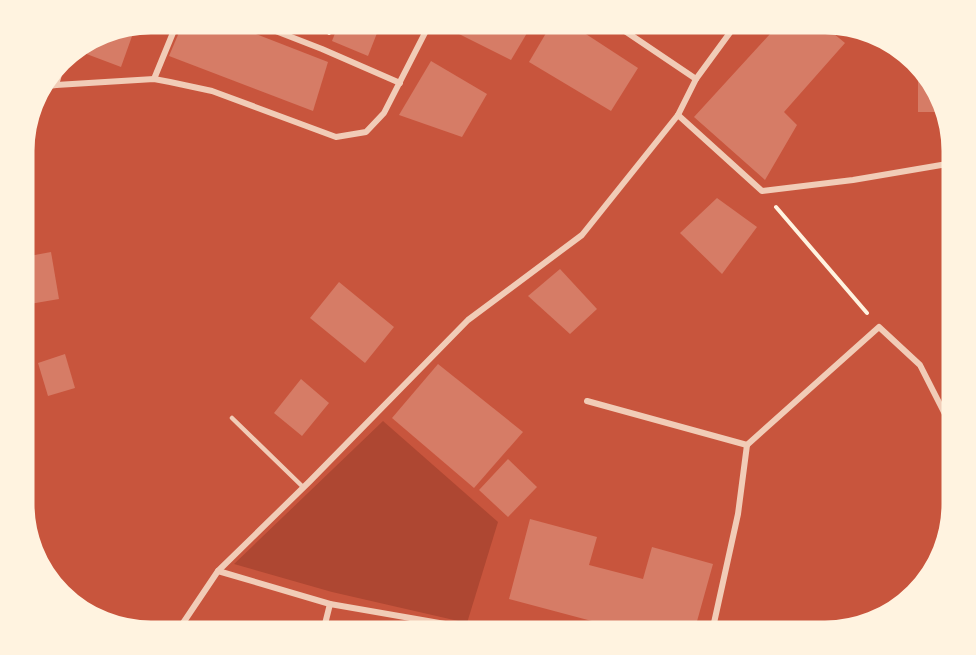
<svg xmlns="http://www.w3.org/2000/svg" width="976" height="655" viewBox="0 0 976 655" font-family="'Roboto Condensed',sans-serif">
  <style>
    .green { fill: #ae4732 }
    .building { fill: #d67c66 }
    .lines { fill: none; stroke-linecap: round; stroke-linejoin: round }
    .path { stroke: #fff3e0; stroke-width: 4 }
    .service { stroke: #f1ccb7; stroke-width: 4.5 }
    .minor { stroke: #f1ccb7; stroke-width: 6 }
    .rim { fill: none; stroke: #fff3e0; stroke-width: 3 }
  </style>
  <rect width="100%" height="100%" fill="#c8553d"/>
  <polygon class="green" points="383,421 498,522 467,623 332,592 234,564"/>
  <g class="building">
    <polygon points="183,23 228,23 328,62 313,111 169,56"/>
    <polygon points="339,23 381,23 368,56 332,41"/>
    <polygon points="442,23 533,23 511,60 441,25"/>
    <polygon points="552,23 569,23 638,68 611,111 529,62"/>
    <polygon points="780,23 821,23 845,43 784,112 797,125 765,180 694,117"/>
    <polygon points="136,25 121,67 76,50 76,48 102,32"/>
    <polygon points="431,61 487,94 462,137 399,115"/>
    <polygon points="918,74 925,75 936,86 944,112 918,112"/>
    <polygon points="717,198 757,227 722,274 680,233"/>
    <polygon points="51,252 59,299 24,305 24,257"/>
    <polygon points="560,269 597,309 570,334 528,296"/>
    <polygon points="339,282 394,327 365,363 310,318"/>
    <polygon points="65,354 75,388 48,396 38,363"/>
    <polygon points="438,364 523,432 474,488 392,418"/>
    <polygon points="301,379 329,403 302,436 274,413"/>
    <polygon points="508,459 537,487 508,517 479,490"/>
    <polygon points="530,519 597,537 589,565 643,579 652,547 713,564 694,632 633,632 509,599"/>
    <polygon points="862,616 874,620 860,624"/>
    <polygon points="767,621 804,632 764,632"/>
    <polygon points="258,622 302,631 302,632 256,632"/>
  </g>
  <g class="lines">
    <g class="path">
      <polyline points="329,33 333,23"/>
      <polyline points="776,207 867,313"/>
    </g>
    <polyline class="service" points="232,418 303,487"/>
    <g class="minor">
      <polyline points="255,23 322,49 400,83"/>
      <polyline points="613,23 696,79"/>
      <polyline points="154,79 177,23"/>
      <polyline points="56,85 64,57"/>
      <polyline points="41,87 56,85 154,79 170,82 212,91 336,137 366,132 384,113 430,23"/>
      <polyline points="678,115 762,191 853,180 953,163"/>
      <polyline points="587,401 747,445"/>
      <polyline points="747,445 879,327 920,365 953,430"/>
      <polyline points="218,571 330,604 491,632"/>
      <polyline points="177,632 218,571 309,482 468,320 582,235 678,115 696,79 737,23"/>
      <polyline points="323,632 330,604"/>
      <polyline points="712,632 738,514 747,445"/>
    </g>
  </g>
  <path d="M0 0H976V655H0ZM151 33H825A118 118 0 0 1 943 151V504A118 118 0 0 1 825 622H151A118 118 0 0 1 33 504V151A118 118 0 0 1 151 33Z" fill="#fff3e0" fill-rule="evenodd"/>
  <path class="rim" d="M151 33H825A118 118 0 0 1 943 151V504A118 118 0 0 1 825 622H151A118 118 0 0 1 33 504V151A118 118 0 0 1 151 33Z"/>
</svg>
